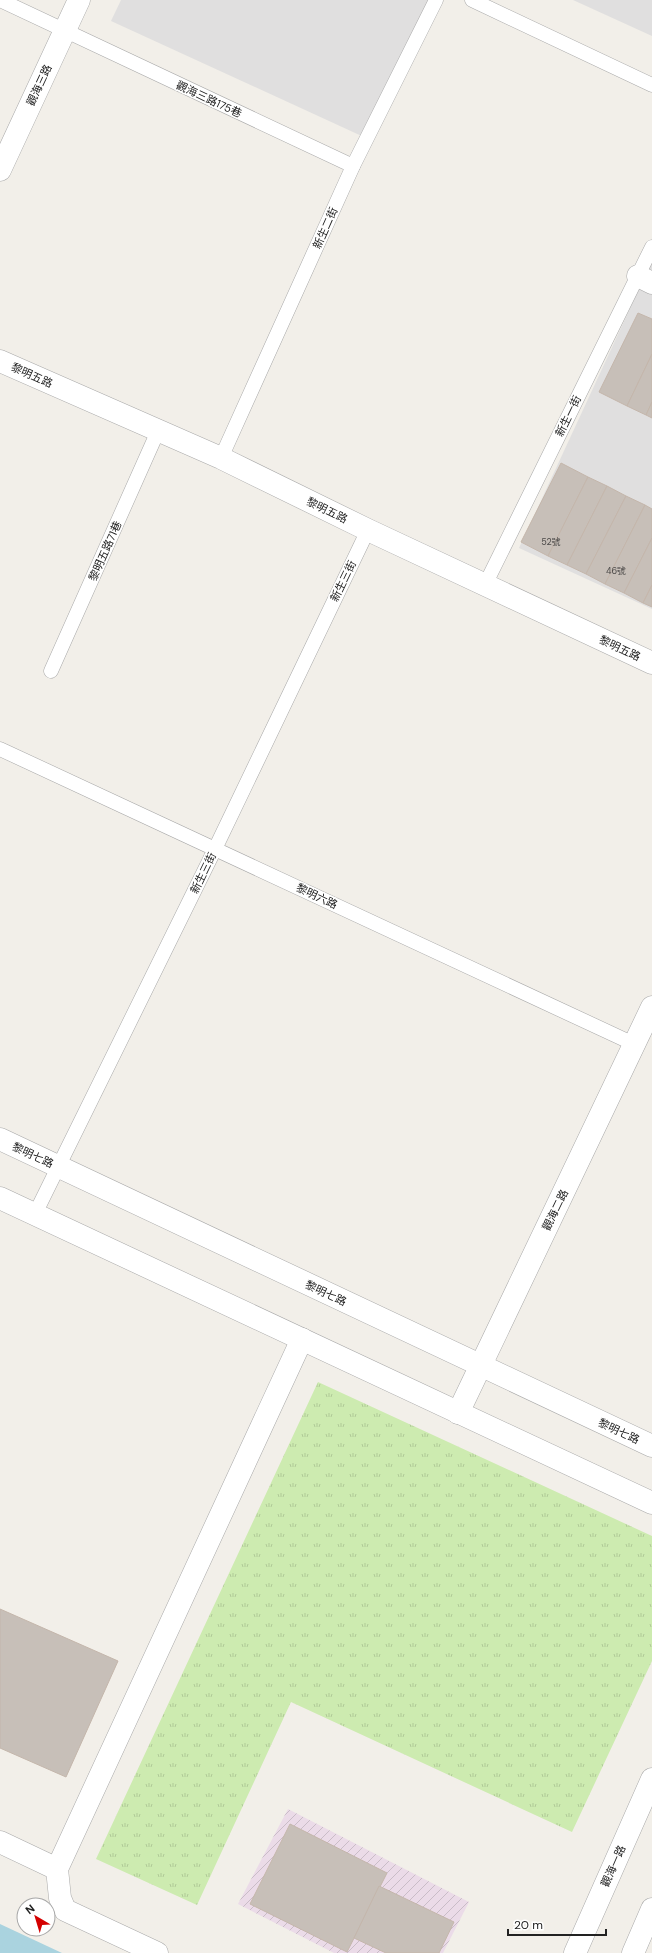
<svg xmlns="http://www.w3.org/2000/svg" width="652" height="1953" viewBox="0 0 652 1953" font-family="'DM Sans','Noto Sans TC',sans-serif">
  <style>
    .residential { fill: #e0dfdf }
    .industrial { fill: url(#industrial-furrows) }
    .grass { fill: url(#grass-tufts) }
    .water { fill: #aad3df }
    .building { fill: #c7bfb8; stroke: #c4b6ab }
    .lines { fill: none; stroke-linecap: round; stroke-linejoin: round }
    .lane-casing { stroke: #a9a9a9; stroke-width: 15 }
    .street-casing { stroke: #a9a9a9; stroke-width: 23 }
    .lane { stroke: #fff; stroke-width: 14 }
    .street { stroke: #fff; stroke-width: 22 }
    .labels { text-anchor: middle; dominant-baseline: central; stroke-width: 3; stroke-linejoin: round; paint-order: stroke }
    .number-label { font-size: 9px; fill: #4b4948 }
    .street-label { font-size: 11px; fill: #222; stroke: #fff }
  </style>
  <defs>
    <pattern id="industrial-furrows" width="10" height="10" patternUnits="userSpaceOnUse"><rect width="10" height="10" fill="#ebdbe8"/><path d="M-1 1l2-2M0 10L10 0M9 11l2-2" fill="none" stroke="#c9bcc7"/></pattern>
    <pattern id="grass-tufts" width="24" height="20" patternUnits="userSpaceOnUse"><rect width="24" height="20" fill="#cdebb0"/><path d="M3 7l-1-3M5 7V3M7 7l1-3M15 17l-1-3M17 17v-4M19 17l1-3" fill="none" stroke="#b0c997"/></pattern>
  </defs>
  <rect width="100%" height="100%" fill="#f2efe9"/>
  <g class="residential">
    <polygon points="121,0 430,0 366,138 111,21"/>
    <polygon points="573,0 652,0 652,36"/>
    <polygon points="652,261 652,609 519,548"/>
  </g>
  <polygon class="industrial" points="288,1809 469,1902 443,1953 334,1953 238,1904"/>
  <polygon class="grass" points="318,1382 652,1536 652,1661 572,1832 291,1702 197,1905 96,1859"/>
  <polygon class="water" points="0,1924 62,1953 0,1953"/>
  <g class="building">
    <polygon points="638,313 652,319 652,354 627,406 599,392"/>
    <polygon points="652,354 652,402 646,415 627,406"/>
    <polygon points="652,402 652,418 646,415"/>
    <polygon points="561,463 588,477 548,556 521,542"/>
    <polygon points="588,477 607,486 567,565 548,556"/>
    <polygon points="607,486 626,496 586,574 567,565"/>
    <polygon points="626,496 645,505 605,584 586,574"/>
    <polygon points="645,505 652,509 652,538 624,593 605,584"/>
    <polygon points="652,538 652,585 643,603 624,593"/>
    <polygon points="652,585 652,607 643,603"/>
    <polygon points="0,1609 118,1661 66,1777 0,1748"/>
    <polygon points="290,1824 387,1873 347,1952 250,1904"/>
    <polygon points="379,1886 454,1922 439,1953 386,1953 354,1938"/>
  </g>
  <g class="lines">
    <defs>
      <g id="lane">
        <polyline points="0,0 353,166"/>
        <polyline points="472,0 652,85"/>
        <polyline points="221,458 353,166 436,0"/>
        <polyline points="485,585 652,247"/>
        <polyline points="51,671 158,431"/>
        <polyline points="0,749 634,1044"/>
        <polyline points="35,1214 215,849 368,530"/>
      </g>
      <g id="street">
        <polyline points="0,170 79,0"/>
        <polyline points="638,276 652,283"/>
        <polyline points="0,361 221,458 368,530 652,663"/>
        <polyline points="0,1139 652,1446"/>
        <polyline points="0,1198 652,1503"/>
        <polyline points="458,1413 652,1007"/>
        <polyline points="0,1842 57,1869"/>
        <polyline points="157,1953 65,1910 60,1898 57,1869 302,1339"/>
        <polyline points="575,1953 652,1779"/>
        <polyline points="633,1953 652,1909"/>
      </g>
    </defs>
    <use href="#lane" class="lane-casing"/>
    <use href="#street" class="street-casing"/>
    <use href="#lane" class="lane"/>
    <use href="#street" class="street"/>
  </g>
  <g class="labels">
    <g class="number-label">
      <text x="551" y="542">52號</text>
      <text x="616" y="571">46號</text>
    </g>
    <g class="street-label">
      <text transform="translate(39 85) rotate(-65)">觀海三路</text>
      <text transform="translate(209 99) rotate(25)">觀海三路175巷</text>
      <text transform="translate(325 228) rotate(-66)">新生二街</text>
      <text transform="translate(32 375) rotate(24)">黎明五路</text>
      <text transform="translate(568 416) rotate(-64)">新生一街</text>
      <text transform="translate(327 510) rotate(26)">黎明五路</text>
      <text transform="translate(105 551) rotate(-66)">黎明五路71巷</text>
      <text transform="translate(343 581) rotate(-64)">新生三街</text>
      <text transform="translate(620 648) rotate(25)">黎明五路</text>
      <text transform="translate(203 873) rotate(-64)">新生三街</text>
      <text transform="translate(317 896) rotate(25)">黎明六路</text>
      <text transform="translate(33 1155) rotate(25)">黎明七路</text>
      <text transform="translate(555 1210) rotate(-64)">觀海二路</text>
      <text transform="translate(326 1293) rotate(25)">黎明七路</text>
      <text transform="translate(619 1431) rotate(25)">黎明七路</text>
      <text transform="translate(613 1866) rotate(-66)">觀海一路</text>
    </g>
  </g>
  <g transform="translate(36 1917) rotate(322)"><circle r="19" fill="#ffffff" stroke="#a7a7a7"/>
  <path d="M0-3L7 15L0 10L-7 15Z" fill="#d40000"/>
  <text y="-6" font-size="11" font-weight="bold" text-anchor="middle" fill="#222222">N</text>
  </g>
  <path d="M508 1929v6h98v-6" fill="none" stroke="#222222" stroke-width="2"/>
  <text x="514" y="1929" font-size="12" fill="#222222" stroke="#ffffff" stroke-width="3" paint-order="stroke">20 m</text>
</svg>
